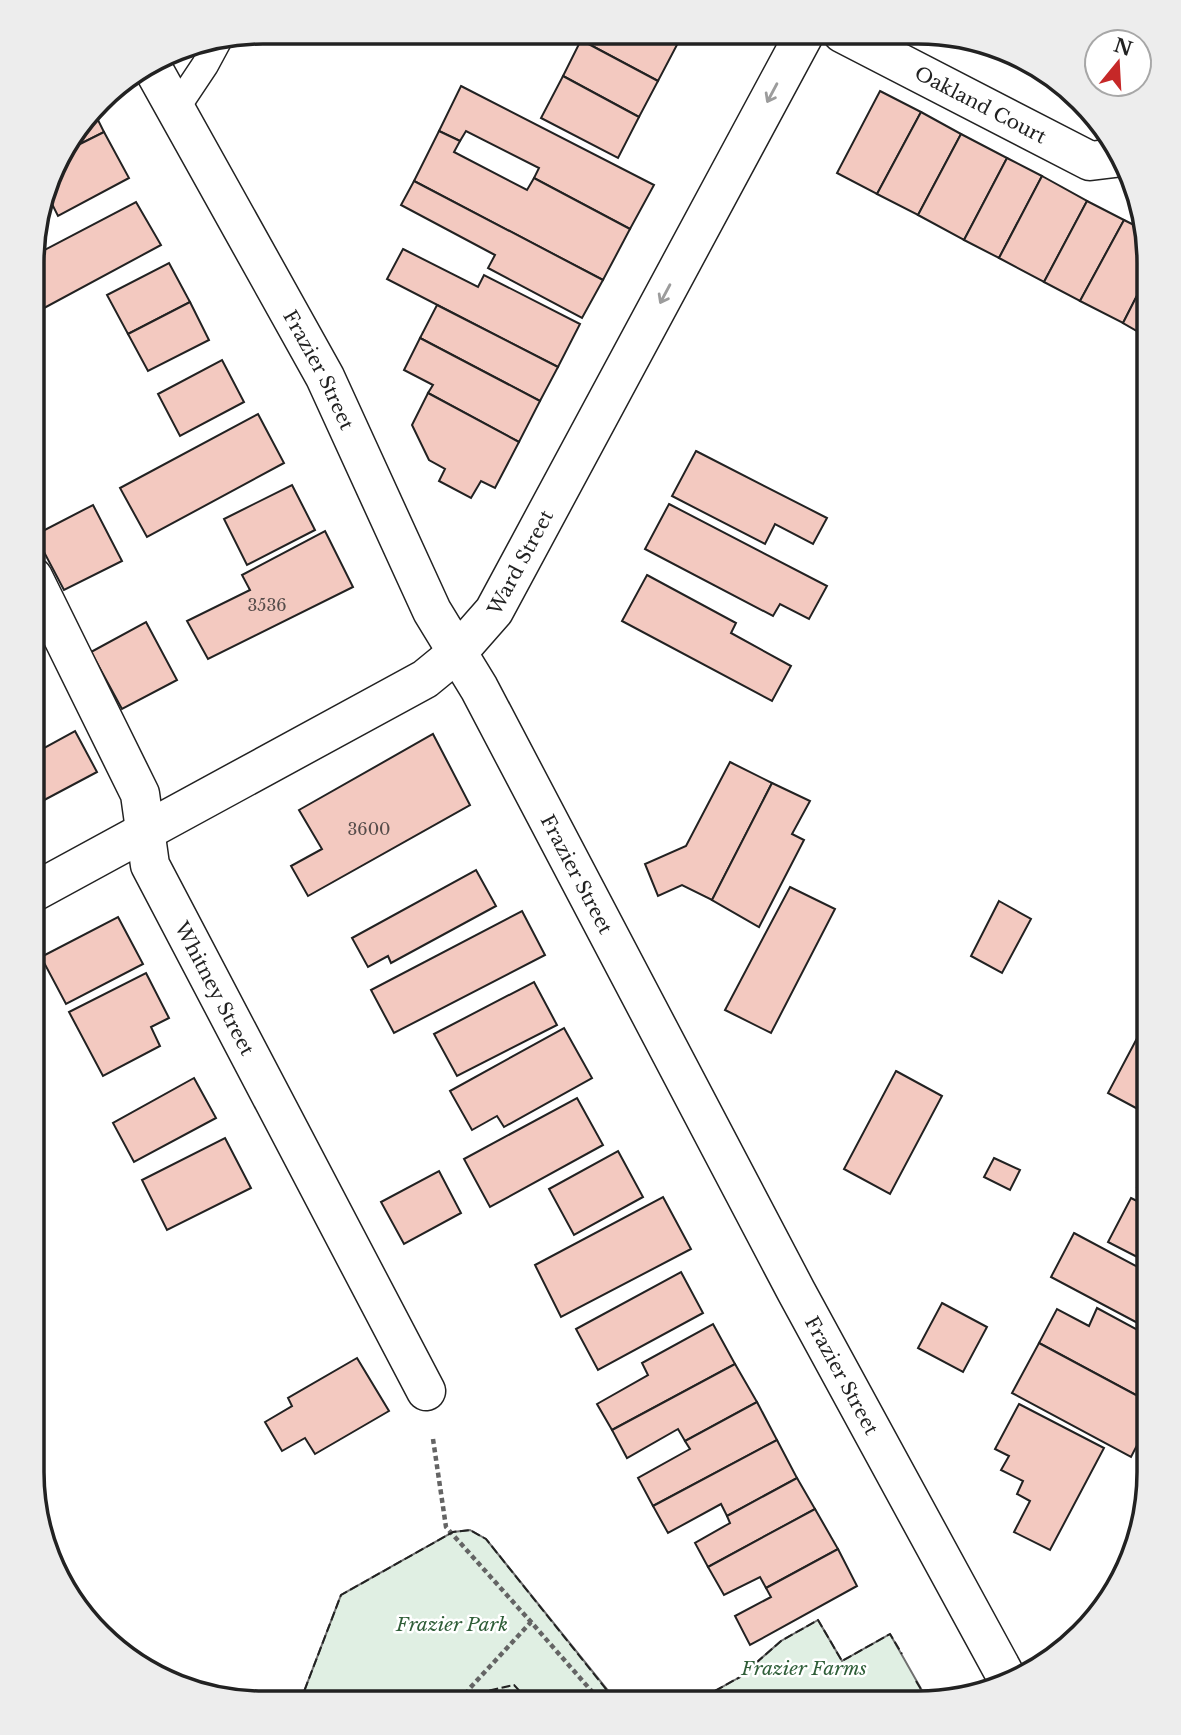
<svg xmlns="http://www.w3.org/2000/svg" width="1181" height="1735" viewBox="0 0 1181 1735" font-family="'Libre Baskerville',serif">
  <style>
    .green { fill: #e0efe3; stroke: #6f6f6f; stroke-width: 2 }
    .building { fill: #f3c9c0; stroke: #222; stroke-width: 2 }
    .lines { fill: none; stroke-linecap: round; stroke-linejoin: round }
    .lane-casing { stroke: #222; stroke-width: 29 }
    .street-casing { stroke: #222; stroke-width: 41 }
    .path { stroke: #646464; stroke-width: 4.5; stroke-dasharray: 5 3.5; stroke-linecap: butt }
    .lane { stroke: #fff; stroke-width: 26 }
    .street { stroke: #fff; stroke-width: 38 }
    .fence { stroke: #222; stroke-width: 2; stroke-dasharray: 9 3.5; stroke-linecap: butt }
    .oneway { stroke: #9c9c9c }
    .labels { text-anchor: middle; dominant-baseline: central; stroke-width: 5; stroke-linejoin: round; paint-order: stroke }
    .number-label { font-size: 16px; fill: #564c4a }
    .street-label { font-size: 19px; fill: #222; stroke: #fff }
    .park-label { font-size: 19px; font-style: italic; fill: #2f5e38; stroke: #fff }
    .rim { fill: none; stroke: #222; stroke-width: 3.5 }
  </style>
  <rect width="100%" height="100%" fill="#fff"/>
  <g class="green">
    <polygon points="470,1530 486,1539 618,1703 300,1702 341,1595 453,1532"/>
    <polygon points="818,1620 842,1661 890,1634 928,1701 919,1703 693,1703 740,1677 781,1641"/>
  </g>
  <g class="building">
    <polygon points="585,32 662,33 679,41 658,81 581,40"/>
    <polygon points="581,40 658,81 639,117 563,76"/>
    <polygon points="563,76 639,117 618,158 541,118"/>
    <polygon points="461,86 654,185 630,229 534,178 539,168 466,131 460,141 439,131"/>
    <polygon points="880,91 921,112 877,194 837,173"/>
    <polygon points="93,110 104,132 60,154 62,147"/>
    <polygon points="921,112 961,134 918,215 877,194"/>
    <polygon points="439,131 460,141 454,152 527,190 534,178 630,229 603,280 414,181"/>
    <polygon points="104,132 129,178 58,216 47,194 60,154"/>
    <polygon points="961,134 1007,158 964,240 918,215"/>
    <polygon points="1007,158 1042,176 999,258 964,240"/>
    <polygon points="1042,176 1087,201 1044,282 999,258"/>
    <polygon points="414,181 603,280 582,318 488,268 495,255 401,205"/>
    <polygon points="1087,201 1124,220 1080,301 1044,282"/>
    <polygon points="136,202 161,245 33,314 33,256"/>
    <polygon points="1124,220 1142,229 1149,262 1149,272 1123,323 1080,301"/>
    <polygon points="403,249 478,287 484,275 580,324 558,367 387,279"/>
    <polygon points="169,263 190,302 128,334 107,295"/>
    <polygon points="1149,272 1149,338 1123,323"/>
    <polygon points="190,302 209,340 148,371 128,334"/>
    <polygon points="437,305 558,367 540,401 420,338"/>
    <polygon points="420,338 540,401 519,442 428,393 433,385 404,370"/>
    <polygon points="222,360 244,402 180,436 158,394"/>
    <polygon points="428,393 519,442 495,488 481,481 471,498 439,481 445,469 429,460 412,425"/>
    <polygon points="258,414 284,463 147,537 120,488"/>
    <polygon points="696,451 827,518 813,544 775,524 765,544 672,496"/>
    <polygon points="292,485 315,530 247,565 224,519"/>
    <polygon points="669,504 827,586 809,619 780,604 773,616 645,549"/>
    <polygon points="93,505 122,561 64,590 35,535"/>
    <polygon points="325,531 353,587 208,659 187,621 250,590 242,575"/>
    <polygon points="647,575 736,623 731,633 791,666 772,701 622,621"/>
    <polygon points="146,622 177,680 122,709 91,652"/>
    <polygon points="75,731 97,772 33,806 33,754"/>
    <polygon points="433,734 470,805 308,896 291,866 322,849 299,810"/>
    <polygon points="730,762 772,783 712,900 682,885 658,896 645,864 686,846"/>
    <polygon points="772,783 810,801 792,834 804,840 759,927 712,900"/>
    <polygon points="476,870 496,906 391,963 388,956 368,967 352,938"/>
    <polygon points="790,887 835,909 771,1033 725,1010"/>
    <polygon points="999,901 1031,919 1002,973 971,956"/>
    <polygon points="522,911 545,955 394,1033 371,990"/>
    <polygon points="118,917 143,964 66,1004 41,957"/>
    <polygon points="146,973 169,1018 151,1027 160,1046 103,1076 69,1012"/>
    <polygon points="534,982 557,1025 457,1076 434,1034"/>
    <polygon points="1143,1027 1149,1031 1149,1115 1108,1093"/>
    <polygon points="564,1028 592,1078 504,1127 497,1116 472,1130 450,1091"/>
    <polygon points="896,1071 942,1096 890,1194 844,1169"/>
    <polygon points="194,1078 216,1118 134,1162 113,1123"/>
    <polygon points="577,1098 603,1145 490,1207 464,1159"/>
    <polygon points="225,1138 251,1188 167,1230 142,1180"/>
    <polygon points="618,1151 643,1197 574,1235 549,1189"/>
    <polygon points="994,1158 1020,1170 1010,1190 984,1177"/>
    <polygon points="1149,1163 1149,1194 1137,1187"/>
    <polygon points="439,1171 461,1213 404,1244 381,1202"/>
    <polygon points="663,1197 691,1249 561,1317 535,1265"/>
    <polygon points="1131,1198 1149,1207 1149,1263 1108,1242"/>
    <polygon points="1074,1233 1149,1273 1149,1329 1051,1277"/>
    <polygon points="681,1272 703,1313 598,1370 576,1329"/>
    <polygon points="942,1303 987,1327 963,1372 918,1348"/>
    <polygon points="1097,1308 1149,1336 1149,1402 1039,1343 1057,1309 1089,1326"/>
    <polygon points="713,1324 735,1364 612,1430 597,1404 648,1375 642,1363"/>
    <polygon points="1039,1343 1149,1402 1149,1422 1131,1457 1012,1393"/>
    <polygon points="357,1358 389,1411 315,1454 305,1438 282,1451 265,1422 292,1406 288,1398"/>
    <polygon points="735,1364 757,1402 685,1441 678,1429 627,1458 612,1430"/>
    <polygon points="757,1402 777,1440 653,1506 638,1478 690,1449 685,1441"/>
    <polygon points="1019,1404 1104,1448 1050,1550 1014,1532 1030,1501 1017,1494 1023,1481 1001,1470 1009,1456 995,1449"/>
    <polygon points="777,1440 797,1478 727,1516 721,1504 668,1533 653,1506"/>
    <polygon points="797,1478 815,1509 708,1567 695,1543 730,1523 727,1516"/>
    <polygon points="815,1509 838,1549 766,1588 760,1577 724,1595 708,1567"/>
    <polygon points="838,1549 857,1586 750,1645 735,1616 771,1597 766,1588"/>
  </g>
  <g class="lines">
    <defs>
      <polyline id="lane" points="175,110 205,65 219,39"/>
      <g id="street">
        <path id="s1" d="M842,33L1090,161L1123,157"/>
        <path id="s2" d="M151,65L325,377L432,611L479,688L796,1291L1009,1682"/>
        <path id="s3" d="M33,577L140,794L150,865L426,1391"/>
        <path id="s4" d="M32,893L425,679L458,652L494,611L805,33"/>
      </g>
    </defs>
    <use href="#lane" class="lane-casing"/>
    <use href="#street" class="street-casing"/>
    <g class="path">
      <polyline points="433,1439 446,1527 531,1622"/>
      <polyline points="462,1702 469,1689 531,1622 602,1703"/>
    </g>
    <use href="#lane" class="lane"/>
    <use href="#street" class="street"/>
    <g class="fence">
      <polyline points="916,1681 928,1701"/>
      <polyline points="300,1702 341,1595 453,1532 470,1530 486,1539 617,1703"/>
      <polyline points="471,1702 473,1694 514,1685 530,1702"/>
      <polyline points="693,1703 740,1677 781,1641 818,1620 842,1661 890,1634 902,1654"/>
    </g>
  </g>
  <defs><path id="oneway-shaft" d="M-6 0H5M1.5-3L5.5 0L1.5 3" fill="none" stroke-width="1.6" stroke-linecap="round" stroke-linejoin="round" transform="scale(1.75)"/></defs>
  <g class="oneway">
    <use href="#oneway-shaft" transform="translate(772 93) rotate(118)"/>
    <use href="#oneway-shaft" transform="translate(665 294) rotate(118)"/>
  </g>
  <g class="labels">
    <g class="number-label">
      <text x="267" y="605">3536</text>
      <text x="369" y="829">3600</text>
    </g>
    <g class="street-label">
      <text stroke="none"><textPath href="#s1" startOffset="156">Oakland Court</textPath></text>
      <text stroke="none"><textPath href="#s2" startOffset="348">Frazier Street</textPath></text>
      <text stroke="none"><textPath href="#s4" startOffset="600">Ward Street</textPath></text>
      <text stroke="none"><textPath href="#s2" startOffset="915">Frazier Street</textPath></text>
      <text stroke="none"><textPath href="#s3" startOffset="453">Whitney Street</textPath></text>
      <text stroke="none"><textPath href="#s2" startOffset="1482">Frazier Street</textPath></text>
    </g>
    <g class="park-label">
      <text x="452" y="1624">Frazier Park</text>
      <text x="804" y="1668">Frazier Farms</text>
    </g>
  </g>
  <path d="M0 0H1181V1735H0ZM263 44H918A219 219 0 0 1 1137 263V1472A219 219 0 0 1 918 1691H263A219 219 0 0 1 44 1472V263A219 219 0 0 1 263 44Z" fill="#ededed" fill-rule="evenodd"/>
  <path class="rim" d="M263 44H918A219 219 0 0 1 1137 263V1472A219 219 0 0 1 918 1691H263A219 219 0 0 1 44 1472V263A219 219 0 0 1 263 44Z"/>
  <g transform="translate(1118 63) rotate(18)"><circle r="33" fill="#ffffff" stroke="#a7a7a7" stroke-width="2"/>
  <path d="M0-5L12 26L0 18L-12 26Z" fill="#c62828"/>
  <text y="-10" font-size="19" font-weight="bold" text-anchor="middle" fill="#222222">N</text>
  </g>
</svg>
